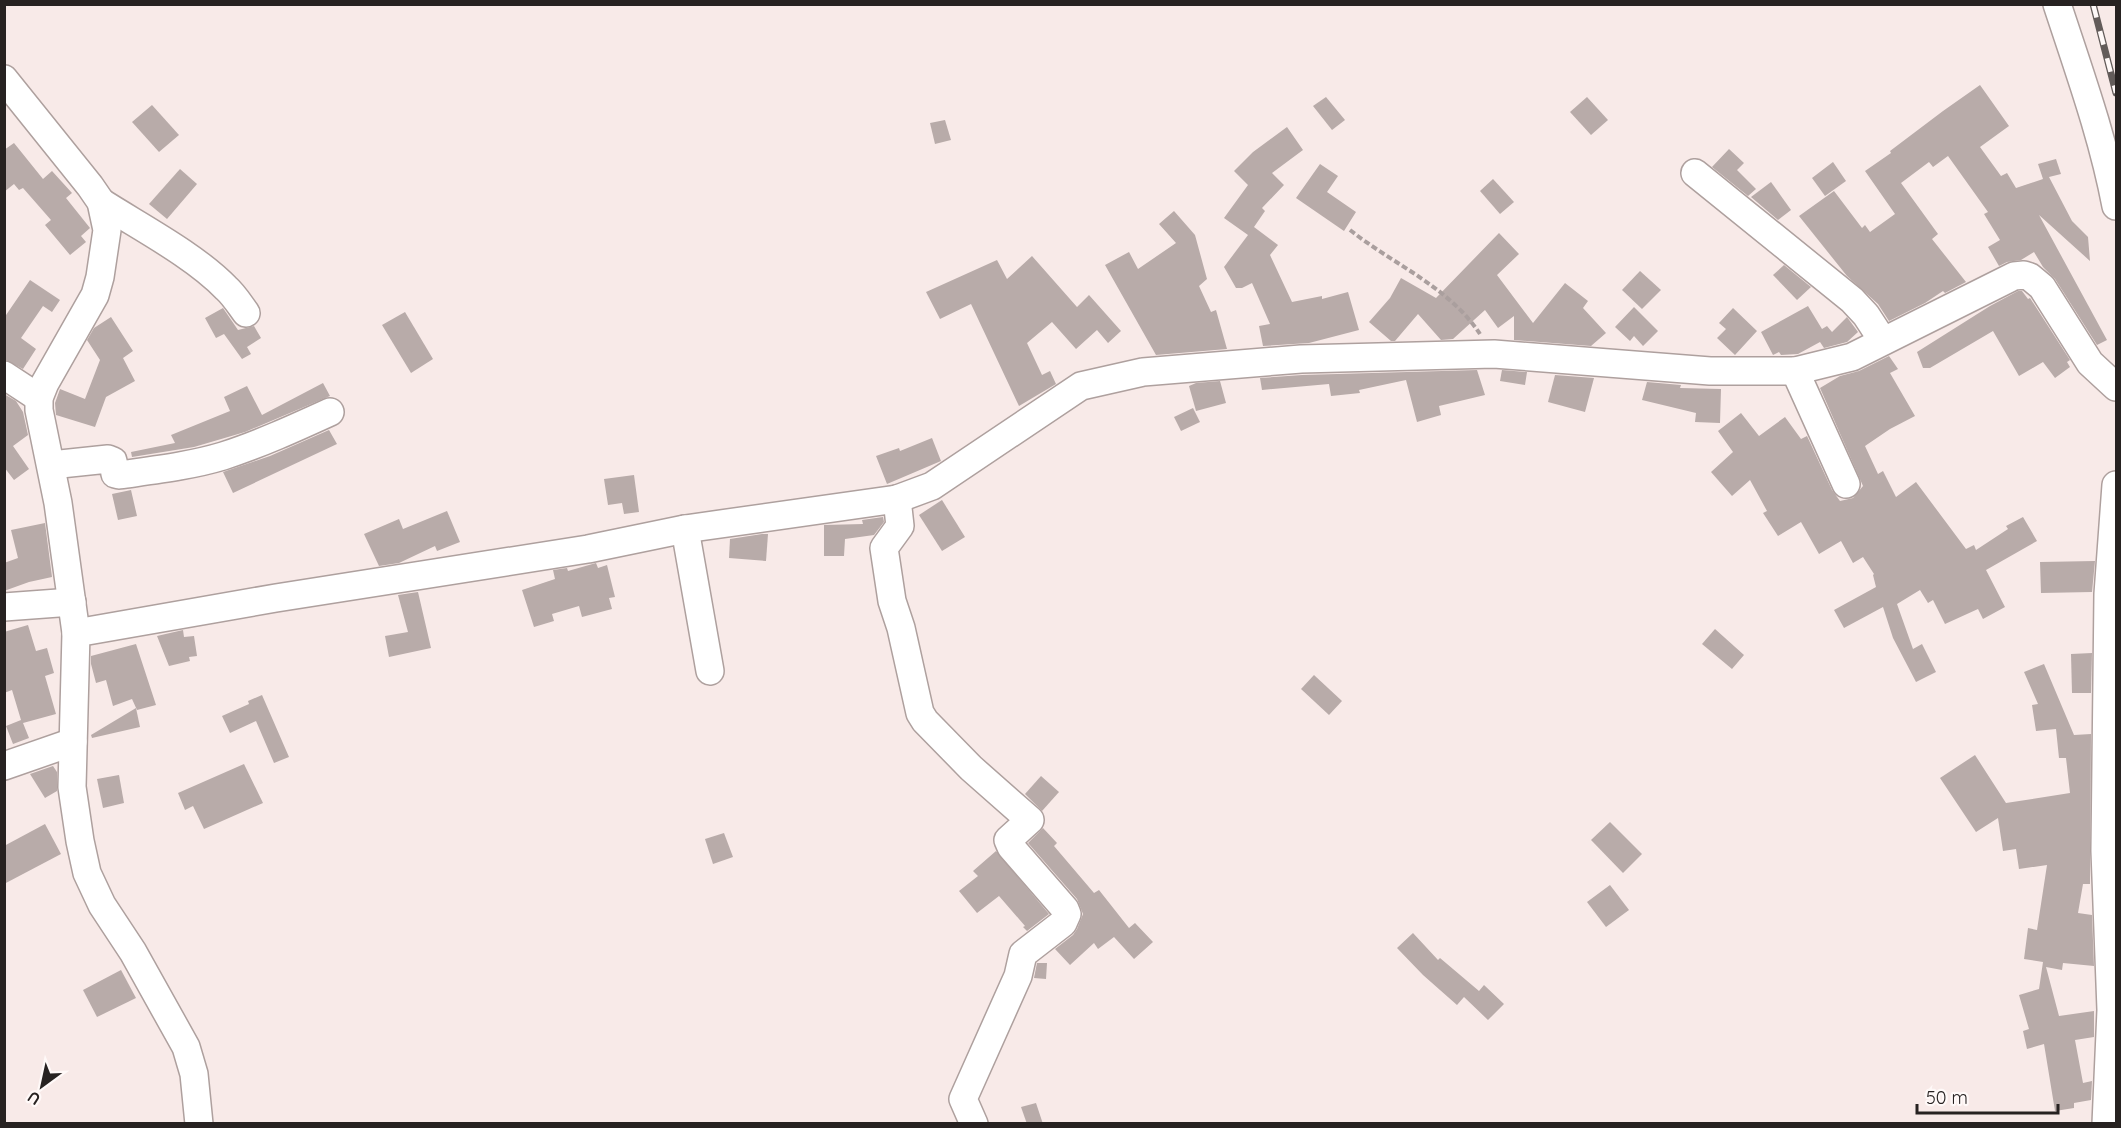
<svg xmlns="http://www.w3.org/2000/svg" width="2121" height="1128" viewBox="0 0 2121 1128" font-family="Quicksand,sans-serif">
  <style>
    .building { fill: #b8aba9 }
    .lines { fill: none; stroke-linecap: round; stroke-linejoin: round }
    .minor-casing { stroke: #aea09e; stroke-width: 30 }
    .path { stroke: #aa9f9e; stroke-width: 4; stroke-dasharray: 6 3; stroke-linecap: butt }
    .minor { stroke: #fff; stroke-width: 27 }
    .rail-casing { stroke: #635c5a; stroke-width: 7 }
    .rail { stroke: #fff9f8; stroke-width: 4.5; stroke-dasharray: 14; stroke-linecap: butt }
  </style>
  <rect width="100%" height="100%" fill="#f8eae8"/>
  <g class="building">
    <polygon points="1980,85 2009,126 1980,147 2001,176 2007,173 2016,188 2043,179 2038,164 2056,159 2061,174 2049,177 2072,221 2088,237 2090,261 2039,215 2107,340 2097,345 2055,279 2043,267 2034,252 2021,260 2007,262 1999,266 1988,247 2000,240 1984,214 1988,212 1948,156 1933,167 1929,162 1901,183 1938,234 1932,239 1966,282 1945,293 1943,291 1925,303 1889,321 1878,304 1847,276 1799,216 1834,191 1862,228 1865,225 1870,232 1895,214 1865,171 1891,153 1890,151 1943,111"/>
    <polygon points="1326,97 1345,120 1332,130 1313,106"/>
    <polygon points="1587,97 1608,120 1591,135 1570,112"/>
    <polygon points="152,105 179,135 159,152 132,122"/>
    <polygon points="945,120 951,140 935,144 930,123"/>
    <polygon points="1287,127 1303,150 1272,173 1284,185 1262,208 1265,211 1254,227 1278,245 1270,255 1292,302 1322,296 1322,299 1348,292 1359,330 1309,343 1263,346 1259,326 1270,324 1252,283 1242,288 1236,288 1224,267 1248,235 1224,218 1248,185 1234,171 1253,152"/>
    <polygon points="14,143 43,179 52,171 72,193 66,198 90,228 81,236 86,242 70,255 45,225 51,220 23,188 19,190 14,184 4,192 4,150"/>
    <polygon points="1729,149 1744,163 1737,170 1756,189 1748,196 1712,167"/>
    <polygon points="1833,162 1846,181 1825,196 1812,178"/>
    <polygon points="1320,164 1338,176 1327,192 1356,212 1344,231 1296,198"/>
    <polygon points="180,169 197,184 167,219 149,204"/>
    <polygon points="1493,179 1514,202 1500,214 1480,191"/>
    <polygon points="1771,182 1791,210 1778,220 1751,197"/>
    <polygon points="1174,211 1195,235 1207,279 1199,286 1211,312 1216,310 1227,349 1156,355 1105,265 1129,252 1138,269 1176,243 1159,224"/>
    <polygon points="1499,233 1519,254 1497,275 1533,323 1565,283 1588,301 1583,308 1606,333 1591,346 1514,340 1514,316 1498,328 1485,310 1453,339 1441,340 1418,314 1395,341 1391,341 1369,322 1390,298 1401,278 1436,298"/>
    <polygon points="1032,256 1077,307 1089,295 1121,331 1108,343 1097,330 1076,349 1052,322 1027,343 1042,375 1050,371 1056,384 1019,406 971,304 940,319 926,292 997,260 1007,279"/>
    <polygon points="1784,265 1811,287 1797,300 1773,275"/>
    <polygon points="1640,271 1661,290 1642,309 1622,290"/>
    <polygon points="30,280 60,300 52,312 43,306 21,338 36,349 23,369 4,359 4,318"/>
    <polygon points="2018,291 2022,291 2028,299 2030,298 2070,360 2067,362 2070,367 2055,378 2043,362 2019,376 1993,331 1930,368 1923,368 1917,352 1990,306"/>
    <polygon points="1808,306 1822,329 1827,326 1832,332 1847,317 1858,332 1847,342 1824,348 1820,342 1798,354 1781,355 1779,352 1773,355 1761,332"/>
    <polygon points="1634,307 1658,331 1643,346 1634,336 1630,341 1615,327"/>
    <polygon points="223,308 238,330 254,326 261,338 247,347 251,354 242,359 224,334 216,338 205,318"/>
    <polygon points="1733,308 1757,331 1735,355 1717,338 1726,329 1719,323"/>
    <polygon points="405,312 433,359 411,373 382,325"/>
    <polygon points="111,317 133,351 123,358 135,381 106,397 95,427 56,415 55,403 60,389 85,399 100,360 87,340 94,328"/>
    <polygon points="1889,356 1898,369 1890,373 1915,416 1890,429 1865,446 1878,474 1883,471 1896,497 1916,482 1966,549 1974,545 1976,550 2008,529 2006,526 2023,517 2037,541 1986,570 2005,607 1983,619 1978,609 1945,624 1933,600 1928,603 1920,590 1897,604 1913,649 1922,644 1936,672 1916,682 1893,638 1883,607 1844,628 1834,610 1876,587 1873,575 1874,574 1863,557 1853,563 1841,541 1819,554 1801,522 1778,536 1763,513 1767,511 1750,480 1732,496 1711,472 1733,452 1718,431 1741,413 1759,436 1785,417 1801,439 1807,436 1832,490 1840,501 1853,498 1863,486 1820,388 1840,376 1859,371"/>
    <polygon points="1477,370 1485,395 1439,406 1441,415 1417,422 1406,380 1359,390 1360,393 1331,396 1329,384 1262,390 1260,378 1302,375"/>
    <polygon points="1502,370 1527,372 1525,385 1500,381"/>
    <polygon points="1555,375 1594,378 1585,412 1548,402"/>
    <polygon points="1220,381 1226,403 1196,411 1189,386 1196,383"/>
    <polygon points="1647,382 1681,385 1680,388 1721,389 1720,423 1695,422 1696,413 1642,400"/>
    <polygon points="323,383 330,396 245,432 194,447 132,457 131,452 175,443 171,435 230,411 224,397 247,386 262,415"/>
    <polygon points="4,394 16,401 23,412 28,435 13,446 29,469 14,480 4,467"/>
    <polygon points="1193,408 1200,422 1181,431 1174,417"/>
    <polygon points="329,430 337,444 233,493 223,472 270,456"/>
    <polygon points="932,438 941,461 887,484 876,456 899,448 900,451"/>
    <polygon points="634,475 639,512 624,514 622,503 608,505 604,479"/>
    <polygon points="131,490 137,516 118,520 112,494"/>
    <polygon points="942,500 965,537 942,551 919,515"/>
    <polygon points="447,511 460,542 437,551 435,546 399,563 379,566 364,534 399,519 403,529"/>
    <polygon points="883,517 884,522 874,535 845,539 844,556 824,556 824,525 863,524 862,520"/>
    <polygon points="45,523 52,577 29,582 4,591 4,563 18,558 11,530"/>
    <polygon points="762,534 768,534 766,561 729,558 730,539"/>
    <polygon points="2095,561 2092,592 2041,593 2040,562"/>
    <polygon points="596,563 598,568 607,565 615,597 609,598 612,609 582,617 579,606 552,614 554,621 534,627 522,590 555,579 553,570 567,568 568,571"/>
    <polygon points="418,592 431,648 389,657 385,636 408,632 398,595"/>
    <polygon points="28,625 36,651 47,648 54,673 45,676 56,714 23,723 29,738 13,744 6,726 21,720 12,690 4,693 4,632"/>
    <polygon points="1715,629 1744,655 1732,669 1702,644"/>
    <polygon points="183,630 184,637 194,636 197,656 189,657 190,661 169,666 157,636"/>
    <polygon points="136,644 156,705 137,710 132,699 113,706 106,680 96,683 91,664 91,656"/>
    <polygon points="2092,653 2091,693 2072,693 2071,654"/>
    <polygon points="2044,664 2074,735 2091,734 2090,884 2083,884 2078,913 2092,915 2094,966 2063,963 2062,970 2046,967 2059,1016 2094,1011 2094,1037 2075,1040 2083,1083 2092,1081 2091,1100 2074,1103 2074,1108 2055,1111 2044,1044 2027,1049 2023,1031 2029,1029 2019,995 2039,989 2043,962 2024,959 2028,928 2037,930 2047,865 2019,869 2016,849 2003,851 1998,818 1976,832 1940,778 1975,755 2006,803 2070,793 2066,758 2059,758 2056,729 2036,731 2032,705 2038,704 2024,672"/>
    <polygon points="1314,675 1342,701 1329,715 1301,689"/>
    <polygon points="262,695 289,757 274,763 256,721 230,733 222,716 249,704 248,701"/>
    <polygon points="136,708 140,727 92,738 91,735"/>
    <polygon points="244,764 263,803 204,829 193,806 185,810 178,793"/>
    <polygon points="53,766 57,772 57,791 45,798 30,774"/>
    <polygon points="119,775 124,803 103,808 97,779"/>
    <polygon points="1041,776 1059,792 1042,811 1025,794"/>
    <polygon points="1610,822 1642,854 1623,873 1591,840"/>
    <polygon points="45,824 61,854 4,884 4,846"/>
    <polygon points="1043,828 1057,843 1054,846 1094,893 1099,890 1129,928 1135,923 1153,942 1134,959 1114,937 1098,949 1094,943 1070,965 1055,949 1073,935 1077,929 1083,914 1077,899 1028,843"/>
    <polygon points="724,833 733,857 713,864 705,839"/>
    <polygon points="996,851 1049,914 1027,931 1023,927 1025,926 999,896 977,913 959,891 978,876 973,871"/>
    <polygon points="1610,885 1629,910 1606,927 1587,902"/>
    <polygon points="1413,933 1438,960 1440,958 1479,991 1484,985 1504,1004 1488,1020 1464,997 1457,1005 1423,975 1397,948"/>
    <polygon points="1037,963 1047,963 1046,979 1034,978"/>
    <polygon points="121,970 136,998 97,1017 83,990"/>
    <polygon points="1036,1103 1043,1124 1027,1124 1021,1107"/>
  </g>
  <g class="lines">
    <defs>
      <g id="minor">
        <path d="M2057,4C2079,71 2103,137 2116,206"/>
        <polyline points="4,79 90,186 101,202 107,230 100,277 95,295 45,383 39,398 39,410 58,503 76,633"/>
        <polyline points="1695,173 1852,300 1866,315 1883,341"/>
        <path d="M101,202C140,227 194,255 226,288C234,295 240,305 246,313"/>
        <polyline points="1795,371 1846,484"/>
        <polyline points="4,375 39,398"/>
        <path d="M51,465L108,459L113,461L115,474L119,475C154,470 190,466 223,456C260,444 295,428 330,412"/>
        <polyline points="897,499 900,526 884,548 892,601 901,628 920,713 925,721 971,768 1030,820 1008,840 1011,847 1065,909 1067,914 1063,923 1023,954 1018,976 963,1099 974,1124"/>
        <polyline points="685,529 710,671"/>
        <polyline points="4,607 72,602"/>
        <polyline points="4,766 73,742"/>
        <polyline points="199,1124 194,1074 186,1047 133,952 102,905 87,873 80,841 72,787 76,633 276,598 588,549 685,529 897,499 932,486 1081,386 1143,372 1301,359 1494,354 1710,371 1795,371 1852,357 2014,276 2024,275 2030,277 2042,287 2090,363 2116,387"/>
        <polyline points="2106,1124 2111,1010 2105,851 2108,594 2116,485"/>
      </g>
    </defs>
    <use href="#minor" class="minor-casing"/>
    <path class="path" d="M1350,230C1394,265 1448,286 1480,334"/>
    <use href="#minor" class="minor"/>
    <defs>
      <polyline id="rail" points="2093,4 2116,93"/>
    </defs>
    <use href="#rail" class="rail-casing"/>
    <use href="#rail" class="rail"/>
  </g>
  <rect width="2121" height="1128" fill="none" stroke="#272221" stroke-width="12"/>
  <g transform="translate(42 1086) rotate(213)" stroke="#fff9f8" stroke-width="4.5" paint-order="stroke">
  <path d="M0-4.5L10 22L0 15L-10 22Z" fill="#272221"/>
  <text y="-9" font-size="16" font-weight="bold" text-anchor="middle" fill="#272221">U</text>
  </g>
  <path d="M1917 1104v9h141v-9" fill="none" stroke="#272221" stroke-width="3"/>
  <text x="1926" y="1104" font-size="18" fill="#272221" stroke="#fff9f8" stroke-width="4.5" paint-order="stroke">50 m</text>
</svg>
